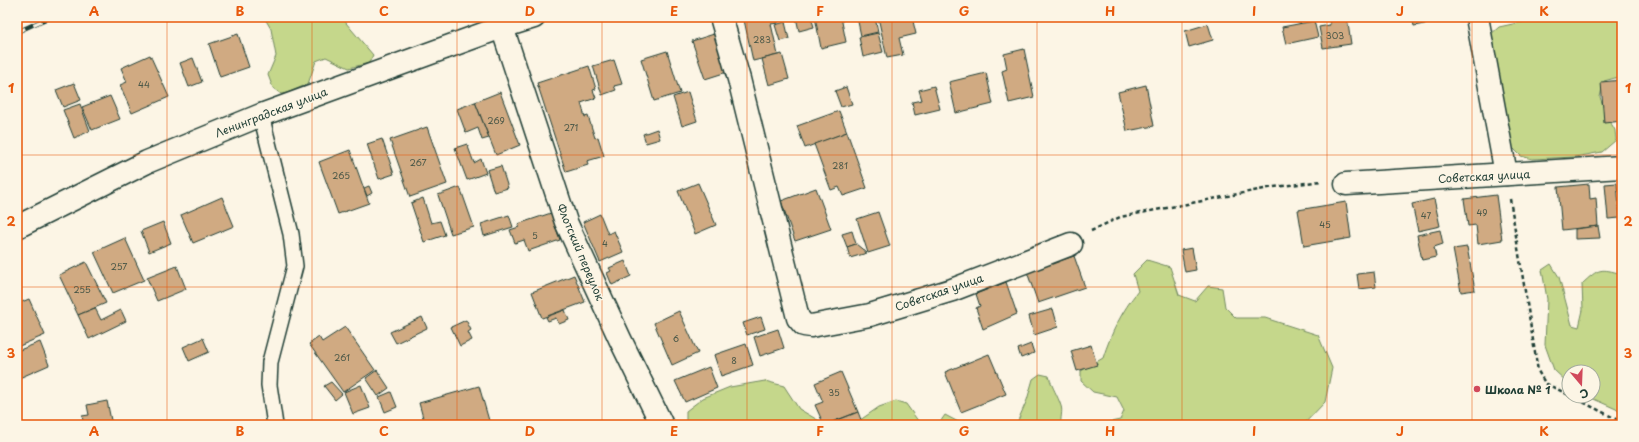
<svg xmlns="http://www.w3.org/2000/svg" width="1639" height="442" viewBox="0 0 1639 442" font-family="'Playpen Sans',sans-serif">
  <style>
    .green { fill: #c5d78b; stroke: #728a60 }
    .building { fill: #d0aa82; stroke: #1f3d34 }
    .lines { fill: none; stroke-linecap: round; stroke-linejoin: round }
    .service-casing { stroke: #1f3d34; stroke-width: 18 }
    .minor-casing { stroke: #1f3d34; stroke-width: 25 }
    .secondary-casing { stroke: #1f3d34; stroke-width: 25 }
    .path { stroke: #1f3d34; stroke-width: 2.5; stroke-dasharray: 4 3; stroke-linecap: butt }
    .service { stroke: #fcf5e5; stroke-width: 15 }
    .minor { stroke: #fcf5e5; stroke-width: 22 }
    .secondary { stroke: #fcf5e5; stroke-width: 22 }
    .rail-casing { stroke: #1f3d34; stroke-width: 4.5 }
    .rail { stroke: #fcf5e5; stroke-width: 3; stroke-dasharray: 9; stroke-linecap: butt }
    .grid { fill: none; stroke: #e8590c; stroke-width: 1; stroke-opacity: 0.55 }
    .poi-dot { fill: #d1495b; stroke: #fcf5e5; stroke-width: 1.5 }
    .labels { text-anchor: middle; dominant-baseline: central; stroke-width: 3; stroke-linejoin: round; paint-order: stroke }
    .number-label { font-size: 9px; fill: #4b5848 }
    .street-label { font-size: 11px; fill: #1f3d34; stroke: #fcf5e5 }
    .poi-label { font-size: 11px; font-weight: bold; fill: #1f3d34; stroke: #fcf5e5; text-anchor: start }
    .neatline { fill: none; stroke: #e8590c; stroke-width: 1.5 }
    .grid-label { font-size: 13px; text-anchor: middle; font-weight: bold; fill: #e8590c }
  </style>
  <rect width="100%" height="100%" fill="#fcf5e5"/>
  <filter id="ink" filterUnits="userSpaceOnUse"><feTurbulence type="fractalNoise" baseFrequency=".025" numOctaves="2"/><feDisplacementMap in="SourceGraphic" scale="8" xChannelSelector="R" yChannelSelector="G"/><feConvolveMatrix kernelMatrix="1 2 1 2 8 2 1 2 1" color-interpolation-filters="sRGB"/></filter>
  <g filter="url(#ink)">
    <g class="green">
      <polygon points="264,17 344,17 346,23 373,55 369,63 349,68 326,57 316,61 308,84 287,93 281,94 273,88 268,75 276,56 271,29"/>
      <polygon points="1545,17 1622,17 1622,76 1604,81 1600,97 1606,115 1615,130 1616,140 1602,152 1575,157 1532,159 1521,156 1512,147 1490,35 1499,27"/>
      <path d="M1147,260L1170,267L1179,295L1195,301L1208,286L1222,288L1225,307L1236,318H1265L1318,335L1332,368L1325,402L1303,425H1097L1120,420L1124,411L1117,397L1093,392L1081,381V371L1103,358C1111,333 1122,311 1138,291L1133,274Z"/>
      <path d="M1551,264L1559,277L1572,325L1579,327L1583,310L1582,284C1599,268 1600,268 1622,274V414L1616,409L1587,396H1593V372H1569V384L1554,370L1545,345L1547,299L1542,270Z"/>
      <path d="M1040,374L1049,376C1052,388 1058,396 1061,406C1063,411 1060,419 1061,425H1016L1027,400L1033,379Z"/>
      <polygon points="765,381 784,386 799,409 826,425 686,425 686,411 703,398 730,387"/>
      <polygon points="896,401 906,404 921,425 853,425 879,407"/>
      <polygon points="945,415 964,425 938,425"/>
    </g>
    <g class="building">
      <polygon points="757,17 777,17 778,23 771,24 778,55 753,61 744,20"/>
      <polygon points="796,17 811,17 814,27 799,31"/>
      <polygon points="815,17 841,17 846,42 821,48"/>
      <polygon points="857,17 875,17 878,32 861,36"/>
      <polygon points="878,17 912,17 916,34 899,38 903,55 887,58"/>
      <polygon points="1329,17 1347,17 1351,44 1323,48 1319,27 1330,25"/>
      <polygon points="1412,17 1459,17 1414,26"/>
      <polygon points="1314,21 1318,37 1286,44 1282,27"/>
      <polygon points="785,22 789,39 780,41 775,25"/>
      <polygon points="1208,24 1213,40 1189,47 1185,31"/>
      <polygon points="878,33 883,52 863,57 859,37"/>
      <polygon points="238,34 249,67 220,77 209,44"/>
      <polygon points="714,34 727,72 705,79 692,41"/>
      <polygon points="1024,49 1034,97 1009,103 1002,71 1007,69 1004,54"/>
      <polygon points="667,51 680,93 654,101 641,59"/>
      <polygon points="782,54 789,79 769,85 762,59"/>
      <polygon points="150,55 169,97 132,113 120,85 127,82 121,68"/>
      <polygon points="193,58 202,82 189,87 180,63"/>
      <polygon points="614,60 622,84 614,86 616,90 602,95 593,66"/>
      <polygon points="589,66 596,89 593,90 596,98 581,103 585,117 588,116 595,138 598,137 604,156 587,161 588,165 566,172 537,83"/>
      <polygon points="986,73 993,104 956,113 949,82"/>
      <polygon points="1622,80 1622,121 1604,123 1601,82"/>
      <polygon points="74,83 81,100 63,107 56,90"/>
      <polygon points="1146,85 1154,126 1127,131 1118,92"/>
      <polygon points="934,86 940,109 915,115 912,102 922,100 919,90"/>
      <polygon points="846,87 852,104 841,107 835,91"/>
      <polygon points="500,92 520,145 496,155 475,102"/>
      <polygon points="688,92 697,121 682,126 673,97"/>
      <polygon points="110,96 120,119 92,130 82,107"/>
      <polygon points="475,102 489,138 482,140 478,128 466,133 457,109"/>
      <polygon points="80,104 90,131 74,138 63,110"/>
      <polygon points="839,111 847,132 805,148 797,126"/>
      <polygon points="427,127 447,184 410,197 390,140"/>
      <polygon points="657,129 660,139 646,143 643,134"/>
      <polygon points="847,132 867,188 843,196 839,187 831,190 814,144"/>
      <polygon points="382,139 394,174 379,179 367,144"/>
      <polygon points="467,144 474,163 481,159 486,173 467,180 455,148"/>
      <polygon points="350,150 369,203 338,214 319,162"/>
      <polygon points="501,166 508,188 494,192 487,170"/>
      <polygon points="698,183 716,225 695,234 678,191"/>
      <polygon points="1617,183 1620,218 1608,219 1605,184"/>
      <polygon points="1589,184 1590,199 1596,198 1598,226 1562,230 1558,187"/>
      <polygon points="369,186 372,193 367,196 364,188"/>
      <polygon points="460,187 474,227 451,234 438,195"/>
      <polygon points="816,188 831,229 795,241 781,201"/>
      <polygon points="1496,195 1502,240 1478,244 1476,225 1468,226 1464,199"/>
      <polygon points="222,197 234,226 193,243 181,215"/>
      <polygon points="423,198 431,223 440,221 445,235 424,242 411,203"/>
      <polygon points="1434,199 1440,226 1418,231 1412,204"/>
      <polygon points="1346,202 1351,238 1304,246 1298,210"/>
      <polygon points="878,212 890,246 868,253 857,219"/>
      <polygon points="551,213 560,240 528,251 524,240 515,243 510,230 519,227 518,224"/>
      <polygon points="600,214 608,234 614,231 623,252 600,262 583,222"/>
      <polygon points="509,215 513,227 484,236 481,224"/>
      <polygon points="163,222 171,243 149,252 141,231"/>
      <polygon points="1598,226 1600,238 1575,239 1575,229"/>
      <polygon points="1440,230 1443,244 1434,247 1436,257 1422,260 1417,235"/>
      <polygon points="852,231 856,244 847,247 842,234"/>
      <polygon points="125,238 144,280 113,293 94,252"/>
      <polygon points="856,244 867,253 850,258 847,247"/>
      <polygon points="1467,247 1475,290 1461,292 1453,249"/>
      <polygon points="1192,248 1196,270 1185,272 1181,250"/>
      <polygon points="1074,256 1085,287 1038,303 1027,272"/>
      <polygon points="625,261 631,276 612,285 607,273 611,271 609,268"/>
      <polygon points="86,262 106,303 78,315 59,275"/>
      <polygon points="177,266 186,289 157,301 147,278"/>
      <polygon points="1374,272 1376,287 1359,289 1357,274"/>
      <polygon points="574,275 585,302 542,318 532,292"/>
      <polygon points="1006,282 1017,314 983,329 976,308 980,306 976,294"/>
      <polygon points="29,299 45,335 17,347 17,304"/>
      <polygon points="95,308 101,320 121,310 126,321 89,339 78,315"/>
      <polygon points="1053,309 1058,327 1034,335 1029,316"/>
      <polygon points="565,310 569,320 559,324 556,318 548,321 546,317"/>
      <polygon points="679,311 698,353 672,365 654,323"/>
      <polygon points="422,317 427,328 396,343 390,332"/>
      <polygon points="761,317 765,329 747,335 743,323"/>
      <polygon points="466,320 471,330 468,332 472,340 460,346 451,327"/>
      <polygon points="345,327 375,370 343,392 309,344 319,337 322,342"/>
      <polygon points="778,329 784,348 760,356 754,337"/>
      <polygon points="203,338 209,352 189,361 183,347"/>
      <polygon points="40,342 49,365 17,379 17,351"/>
      <polygon points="746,344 753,365 721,376 714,355"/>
      <polygon points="1031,344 1034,353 1021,358 1018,349"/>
      <polygon points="1091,345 1097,365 1077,371 1071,351"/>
      <polygon points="989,354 1006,394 961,412 945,372"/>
      <polygon points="709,367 717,388 685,402 675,381"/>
      <polygon points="377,370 389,388 378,396 366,378"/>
      <polygon points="841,372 858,412 824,425 815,405 823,402 815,383"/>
      <polygon points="331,382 342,394 335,400 324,386"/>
      <polygon points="361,385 370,408 353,414 344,392"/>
      <polygon points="479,386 490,424 425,425 419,403"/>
      <polygon points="391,392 397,407 385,412 379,397"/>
      <polygon points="107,401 112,425 84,425 82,416 89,415 87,405"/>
      <polygon points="858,412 863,425 835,425 833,422"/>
    </g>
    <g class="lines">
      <defs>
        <polyline id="service" points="261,115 291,234 295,266 270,362 269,385 275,425"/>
        <g id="minor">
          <polyline points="721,17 739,79 798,318 804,325 811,326 870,315 952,290 1071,244"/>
          <polyline points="1477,17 1506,174"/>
          <polyline points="502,27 566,222 620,339 662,425"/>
          <polyline points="1346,184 1622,167"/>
        </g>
        <polyline id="secondary" points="17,227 147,162 261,115 502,27 534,17"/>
      </defs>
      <use href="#service" class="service-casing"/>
      <use href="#minor" class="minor-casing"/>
      <use href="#secondary" class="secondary-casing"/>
      <g class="path">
        <polyline points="1510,199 1538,371 1545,383 1569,395"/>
        <polyline points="1091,231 1120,217 1274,187 1322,181"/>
        <polyline points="1571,396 1622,422"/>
      </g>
      <use href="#service" class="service"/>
      <use href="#minor" class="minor"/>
      <use href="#secondary" class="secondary"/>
      <defs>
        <polyline id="rail" points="17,32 50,17"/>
      </defs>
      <use href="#rail" class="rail-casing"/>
      <use href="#rail" class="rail"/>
    </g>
  </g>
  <path class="grid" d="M167,17V425M312,17V425M457,17V425M602,17V425M747,17V425M892,17V425M1037,17V425M1182,17V425M1327,17V425M1472,17V425M17,155H1622M17,287H1622"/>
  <circle class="poi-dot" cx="1477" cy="389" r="4"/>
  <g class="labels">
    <g class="number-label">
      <text x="1335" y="35">303</text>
      <text x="762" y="39">283</text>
      <text x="144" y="84">44</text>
      <text x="496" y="120">269</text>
      <text x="571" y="127">271</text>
      <text x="418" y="162">267</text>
      <text x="840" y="165">281</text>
      <text x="341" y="175">265</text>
      <text x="1482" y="212">49</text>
      <text x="1426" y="215">47</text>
      <text x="1325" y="224">45</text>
      <text x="535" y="235">5</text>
      <text x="605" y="243">4</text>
      <text x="119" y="266">257</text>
      <text x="82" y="289">255</text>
      <text x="676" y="338">6</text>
      <text x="342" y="357">261</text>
      <text x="734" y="360">8</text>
      <text x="834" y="392">35</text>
    </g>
    <g class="street-label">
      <text transform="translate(271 112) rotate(-21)">Ленинградская улица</text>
      <text transform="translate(1484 176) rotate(-3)">Советская улица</text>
      <text transform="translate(581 252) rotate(67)">Флотский переулок</text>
      <text transform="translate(939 292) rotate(-19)">Советская улица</text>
    </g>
    <g class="poi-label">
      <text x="1485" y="389">Школа № 1</text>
    </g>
  </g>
  <rect width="1639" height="442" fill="none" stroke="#fcf5e5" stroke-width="44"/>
  <g transform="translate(1581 384) rotate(161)"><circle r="19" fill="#fcf5e5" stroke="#a4ab9e"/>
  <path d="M0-3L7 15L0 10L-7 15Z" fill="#d1495b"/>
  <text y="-6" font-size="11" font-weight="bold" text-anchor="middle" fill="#1f3d34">С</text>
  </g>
  <rect x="22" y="22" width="1595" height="398" class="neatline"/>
  <g class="grid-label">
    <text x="94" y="16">A</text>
    <text x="240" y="16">B</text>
    <text x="384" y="16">C</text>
    <text x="530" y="16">D</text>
    <text x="674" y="16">E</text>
    <text x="820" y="16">F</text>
    <text x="964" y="16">G</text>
    <text x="1110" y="16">H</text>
    <text x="1254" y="16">I</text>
    <text x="1400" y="16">J</text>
    <text x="1544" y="16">K</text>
    <text x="11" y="93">1</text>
    <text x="1628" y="93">1</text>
    <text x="11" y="226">2</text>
    <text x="1628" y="226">2</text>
    <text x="11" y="358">3</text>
    <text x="1628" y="358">3</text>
    <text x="94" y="436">A</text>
    <text x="240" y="436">B</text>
    <text x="384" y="436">C</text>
    <text x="530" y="436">D</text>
    <text x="674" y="436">E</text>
    <text x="820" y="436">F</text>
    <text x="964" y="436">G</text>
    <text x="1110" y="436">H</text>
    <text x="1254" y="436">I</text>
    <text x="1400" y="436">J</text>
    <text x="1544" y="436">K</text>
  </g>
</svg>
